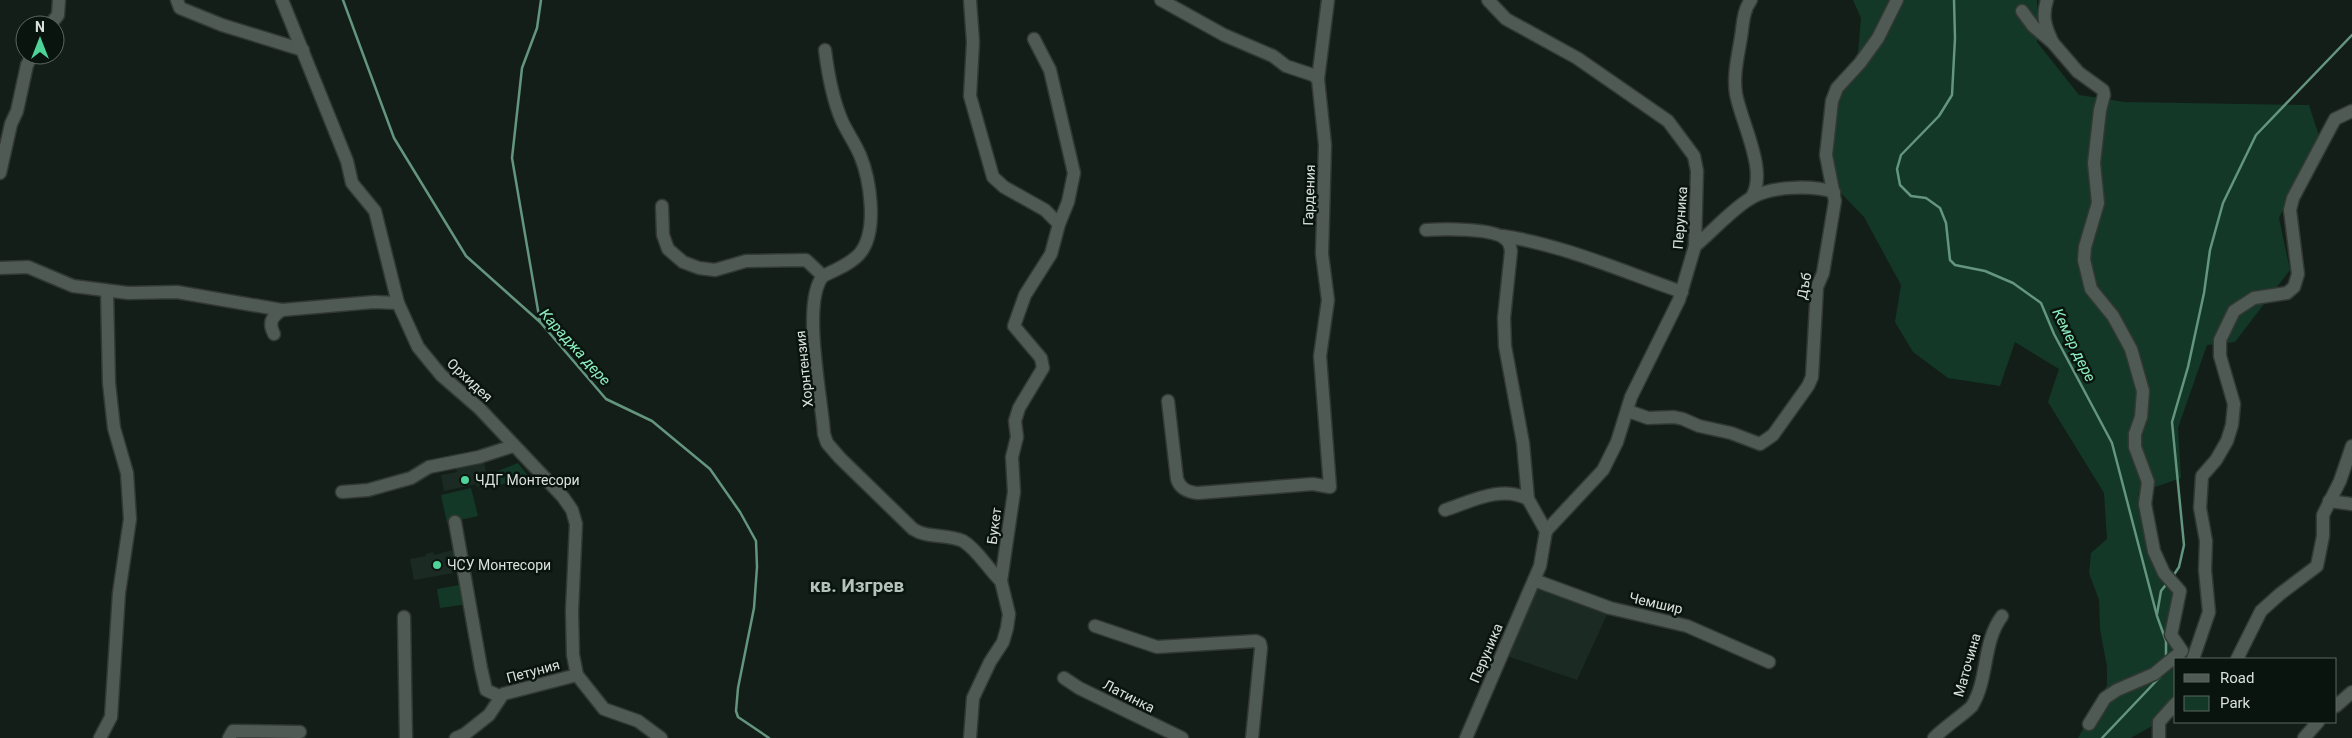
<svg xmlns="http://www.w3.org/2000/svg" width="2352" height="738" viewBox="0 0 2352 738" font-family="Roboto,sans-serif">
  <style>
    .built { fill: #1b2b23 }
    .green { fill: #133827 }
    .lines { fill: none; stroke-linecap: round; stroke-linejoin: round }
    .stream { stroke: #64957e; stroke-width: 2.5 }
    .minor-casing { stroke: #323834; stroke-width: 15 }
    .minor { stroke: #4e5a53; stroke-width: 12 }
    .poi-dot { fill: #4ed399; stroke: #0a140f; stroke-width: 2 }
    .labels { text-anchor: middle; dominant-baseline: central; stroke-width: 5; stroke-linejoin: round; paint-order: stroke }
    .street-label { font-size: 14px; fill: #dae1dd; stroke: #0a140f }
    .poi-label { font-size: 14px; fill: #dae1dd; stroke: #0a140f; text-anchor: start }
    .water-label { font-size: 15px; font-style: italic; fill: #8defbf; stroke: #0a140f }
    .district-label { font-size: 19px; font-weight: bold; fill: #b4c2ba; stroke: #0a140f }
  </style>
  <rect width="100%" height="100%" fill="#131e18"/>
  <g class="built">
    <polygon points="484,462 488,484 477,487 476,484 444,491 441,475 457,472 456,468"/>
    <polygon points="460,548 465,571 414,580 410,559 426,556 426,554 433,552 434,555"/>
    <polygon points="1534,580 1610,608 1577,680 1501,654"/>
  </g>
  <g class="green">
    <polygon points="1853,0 2037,0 2037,42 2079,95 2125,102 2309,105 2319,136 2279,218 2290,270 2235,342 2207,345 2178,428 2181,478 2138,493 2154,551 2178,588 2171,635 2182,651 2190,654 2190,659 2176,659 2176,703 2159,722 2131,738 2078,738 2107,685 2107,667 2100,629 2099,600 2089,573 2091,553 2107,539 2104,493 2048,402 2059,369 2015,342 2000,386 1948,378 1913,352 1895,322 1901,285 1864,217 1833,185 1824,156 1824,108 1857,65 1861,18"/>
    <polygon points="518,463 530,478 494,486 490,474"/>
    <polygon points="471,488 478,516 447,523 441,495"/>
    <polygon points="465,584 468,604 440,608 437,589"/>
  </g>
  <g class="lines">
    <g class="stream">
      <polyline points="343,0 394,138 466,256 540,322 606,399 652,421 710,469 740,512 756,541 757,567 754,608 738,688 736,711 738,717 769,738"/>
      <polyline points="1954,0 1955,38 1952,95 1939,116 1901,155 1897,169 1900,185 1911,196 1926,198 1940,208 1946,223 1950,260 1955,265 1985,271 2013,283 2041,303 2054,334 2112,443 2157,616 2166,641 2166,657"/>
      <polyline points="540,322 512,158 522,68 537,28 541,0"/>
      <polyline points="2173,576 2179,567 2184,545 2172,422 2188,367 2204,293 2210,250 2223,203 2256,135 2352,35"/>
      <polyline points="2157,614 2161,591 2168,582"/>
      <polyline points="2102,738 2160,677"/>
    </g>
    <defs>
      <g id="minor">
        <polyline points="177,0 180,8 222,25 303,50"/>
        <polyline points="282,0 347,161 352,183 375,211 398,303 418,347 441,375 479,408 563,497 572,510 576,524 572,611 573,655 577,675 604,709 638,721 661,738"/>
        <polyline points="970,0 973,42 970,96 993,177 1004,187 1045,210 1059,224"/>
        <path d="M1161,0L1224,35L1273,56L1286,66L1313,75L1318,79L1325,145L1322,254L1328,300L1320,356L1330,487L1313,484L1198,493C1188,492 1180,489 1177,479L1168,401"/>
        <polyline points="1488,0 1506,19 1577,58 1668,121 1694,156 1697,171 1695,246 1679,300 1631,397 1617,442 1603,470 1546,531"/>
        <path d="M1751,0C1743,10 1743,25 1741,37C1738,56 1733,75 1736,94C1741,122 1769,173 1751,198"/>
        <path d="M2047,0C2042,16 2045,26 2052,41"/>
        <polyline points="2022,11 2033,26 2053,43 2078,72 2103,90 2104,95 2100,110 2094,163 2098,203 2085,247 2084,260 2091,289 2113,316 2131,349 2143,391 2141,417 2135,434 2135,447 2148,482 2145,504 2154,551 2164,573 2180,591 2171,635 2182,651 2154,674 2117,690 2105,698 2089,724"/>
        <polyline points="50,25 58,15 59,0"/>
        <polyline points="1318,79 1328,0"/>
        <polyline points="0,173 11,124 17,111 27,65 32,55"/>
        <path d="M662,206L663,235L668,249L683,262L699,268L715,270L746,261L806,260L823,276C801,302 822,399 824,434L827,443L840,458L913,529C928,539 946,533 963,541C978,550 988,569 1001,581"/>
        <path d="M1426,230C1443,229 1491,228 1504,238C1509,241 1510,245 1511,251L1504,318L1505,346L1523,443L1528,499L1546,531L1540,566L1466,738"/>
        <path d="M1503,236C1564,245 1624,272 1682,292"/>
        <path d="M1695,246C1712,232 1732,209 1751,198C1772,186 1811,185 1834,192"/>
        <polyline points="0,268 28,267 73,286 128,293 177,292 282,310 374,302 398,303"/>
        <path d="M823,276C835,270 853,263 861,252C878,229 870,179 860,155C855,143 847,132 842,121C832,98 828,74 825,50"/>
        <path d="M274,334C268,323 272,316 282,310"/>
        <polyline points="1628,411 1648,418 1674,417 1683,419 1699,426 1731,433 1760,444 1773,435 1808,386 1812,377 1817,287 1823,273 1835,201 1826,155 1832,101 1837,88 1860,63 1878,38 1897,0"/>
        <polyline points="342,492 368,490 411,478 429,467 479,457 513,446"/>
        <polyline points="2329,501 2352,504"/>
        <path d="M1445,510C1472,501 1501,485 1528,499"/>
        <polyline points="455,522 481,668 486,690 499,696"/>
        <polyline points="1534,580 1610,608 1687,626 1769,662"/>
        <polyline points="404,617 406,738"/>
        <polyline points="1095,626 1157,647 1256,641 1260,643 1261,648 1252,738"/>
        <polyline points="2193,659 2209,612 2205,570 2206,541 2200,508 2202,476 2216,460 2227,441 2232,425 2234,404 2220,356 2220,340 2234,311 2254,298 2287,293 2294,287 2298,274 2290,210 2293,198 2335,119 2352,111"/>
        <polyline points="2237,659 2261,611 2280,594 2317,566 2323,536 2323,515 2340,481 2352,446"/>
        <polyline points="1064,678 1079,688 1182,738"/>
        <polyline points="2336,706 2352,692"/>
        <polyline points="100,738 111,717 119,593 130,519 127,473 114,428 109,383 107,291"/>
        <polyline points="229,738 233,731 300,732"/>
        <polyline points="456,738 465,734 489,715 503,694 577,675"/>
        <polyline points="970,738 973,698 990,662 1003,642 1007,628 1009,614 1001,581 1014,492 1012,457 1017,437 1015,421 1019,408 1043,368 1041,358 1014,326 1025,295 1051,254 1059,224 1068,202 1074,173 1050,70 1034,39"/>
        <path d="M1934,738C1941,730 1968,711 1972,706C1989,678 1982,643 2002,616"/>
        <polyline points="2159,738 2159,722 2176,703"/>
        <polyline points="2304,738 2318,722"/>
      </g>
    </defs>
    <use href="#minor" class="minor-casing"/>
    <use href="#minor" class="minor"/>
  </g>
  <g class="poi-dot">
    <circle cx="465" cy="480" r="5"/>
    <circle cx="437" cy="565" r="5"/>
  </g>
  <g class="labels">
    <g class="street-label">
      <text transform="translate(1309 195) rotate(-88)">Гардения</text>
      <text transform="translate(1680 218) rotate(-86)">Перуника</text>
      <text transform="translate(1804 286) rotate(-79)">Дъб</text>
      <text transform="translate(804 369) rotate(-96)">Хорнтензия</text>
      <text transform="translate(470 380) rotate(43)">Орхидея</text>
      <text transform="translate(994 526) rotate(-82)">Букет</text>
      <text transform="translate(1656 603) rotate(13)">Чемшир</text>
      <text transform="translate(1486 653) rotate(-67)">Перуника</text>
      <text transform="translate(1967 665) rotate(-74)">Маточина</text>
      <text transform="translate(533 671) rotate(-15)">Петуния</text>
      <text transform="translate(1129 696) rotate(27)">Латинка</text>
    </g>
    <g class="poi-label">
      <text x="475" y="480">ЧДГ Монтесори</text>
      <text x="447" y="565">ЧСУ Монтесори</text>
    </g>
    <g class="water-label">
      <text transform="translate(2074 345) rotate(64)">Кемер дере</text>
      <text transform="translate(575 347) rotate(48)">Караджа дере</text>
    </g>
    <g class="district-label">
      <text x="857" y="585">кв. Изгрев</text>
    </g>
  </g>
  <rect x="2174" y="658" width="162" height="65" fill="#0a140f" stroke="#5d6661"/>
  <rect x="2184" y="674" width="25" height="8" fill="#4e5a53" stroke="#5d6661"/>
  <text x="2220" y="683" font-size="15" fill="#dae1dd">Road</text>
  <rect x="2184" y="696" width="25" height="15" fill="#133827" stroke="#5d6661"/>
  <text x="2220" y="708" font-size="15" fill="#dae1dd">Park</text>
  <g transform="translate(40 40)"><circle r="24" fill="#0a140f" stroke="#5d6661"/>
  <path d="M0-4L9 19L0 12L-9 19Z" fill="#4ed399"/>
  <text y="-8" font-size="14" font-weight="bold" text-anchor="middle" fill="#dae1dd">N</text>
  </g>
</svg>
